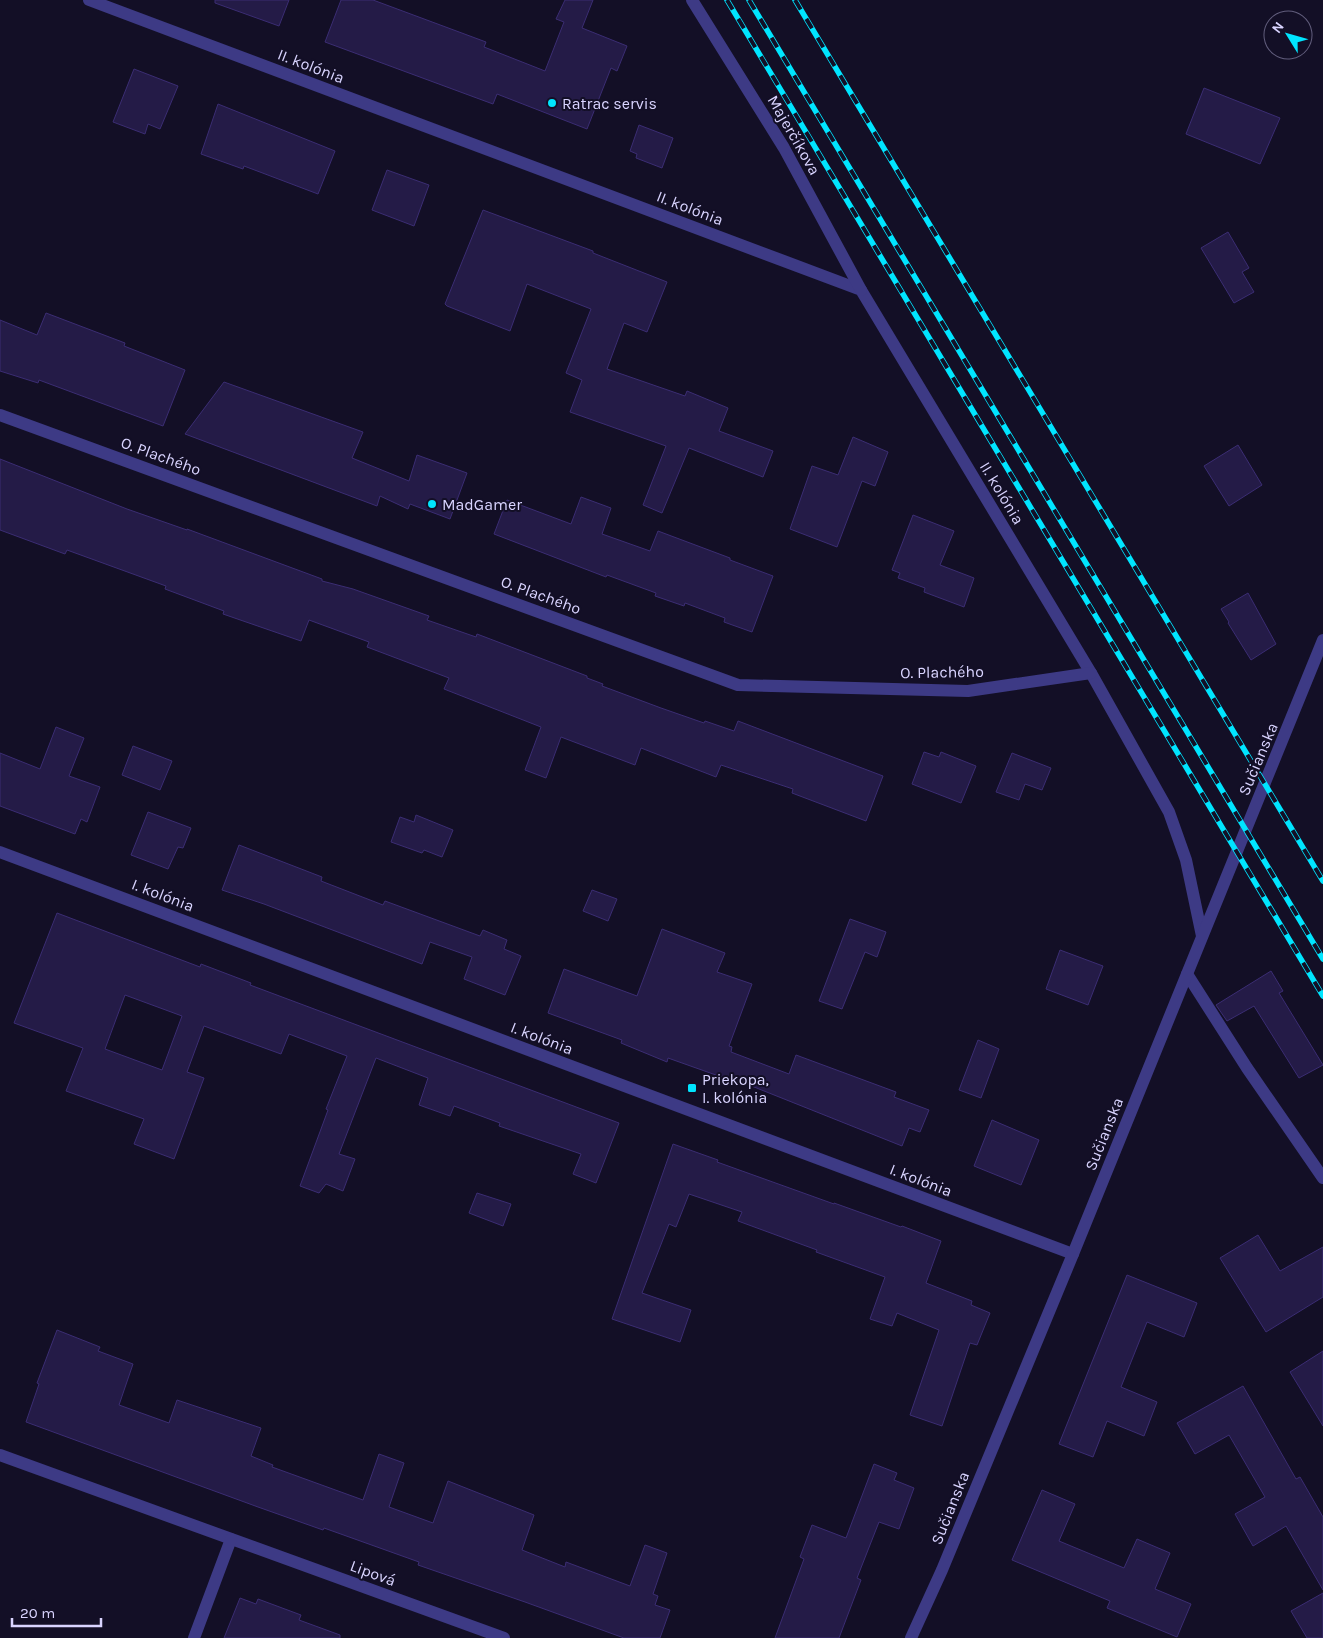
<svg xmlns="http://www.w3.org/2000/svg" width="1323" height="1638" viewBox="0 0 1323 1638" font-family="Karla,sans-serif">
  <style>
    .building { fill: #241b47; stroke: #3b2d73; fill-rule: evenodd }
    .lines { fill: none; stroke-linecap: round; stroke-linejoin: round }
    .minor { stroke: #3d3a85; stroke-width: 12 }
    .tertiary { stroke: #3d3a85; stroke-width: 12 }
    .rail-casing { stroke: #00e5ff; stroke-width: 5.5 }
    .rail { stroke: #130f26; stroke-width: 4; stroke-dasharray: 11; stroke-linecap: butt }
    .poi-dot { fill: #00e5ff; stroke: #130f26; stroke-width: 2 }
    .labels { text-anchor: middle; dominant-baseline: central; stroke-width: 4; stroke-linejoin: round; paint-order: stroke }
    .street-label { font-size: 16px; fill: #d9d4ff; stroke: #130f26 }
    .poi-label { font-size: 16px; fill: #d9d4ff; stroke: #130f26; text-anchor: start }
  </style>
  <rect width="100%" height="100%" fill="#130f26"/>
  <g class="building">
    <polygon points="215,0 289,0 279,26 215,3"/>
    <polygon points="341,0 373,0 486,42 484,47 545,71 564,22 556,19 565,0 593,0 582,28 627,46 617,71 611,68 587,129 497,94 493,104 325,42"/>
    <polygon points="134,69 178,86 160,129 148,124 145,134 113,122"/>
    <polygon points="1204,88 1280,118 1260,164 1186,134"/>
    <polygon points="218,104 335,151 318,194 244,166 243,169 201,154"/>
    <polygon points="639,125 673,138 662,168 636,158 637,154 630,151"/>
    <polygon points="387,170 429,185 414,226 372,210"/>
    <polygon points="483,210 593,251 593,253 667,282 647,332 624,323 607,369 685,396 687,391 728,408 719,431 773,451 763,477 689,448 662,513 643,505 666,446 570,412 582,380 566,373 591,309 527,284 510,331 447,306 445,304"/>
    <polygon points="1228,232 1249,268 1242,272 1254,292 1234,303 1201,248"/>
    <polygon points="46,313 125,343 124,346 185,370 163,426 39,380 38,383 0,371 0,320 37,335"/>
    <polygon points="224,382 363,432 352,458 409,481 417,455 467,473 450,519 410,504 408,509 380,496 377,506 185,434"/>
    <polygon points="853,437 888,452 875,486 862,481 837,547 790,529 812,466 838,475"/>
    <polygon points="1238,445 1262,485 1229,506 1204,466"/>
    <polygon points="0,459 127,509 187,530 187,529 322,579 322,581 353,589 429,616 427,620 476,637 477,634 519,650 587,676 587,678 603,684 602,686 661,708 704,723 705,721 734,731 738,721 883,776 866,821 792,793 793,789 721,765 716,777 641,748 635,765 561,737 546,778 525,770 541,727 444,689 449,678 367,647 369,642 309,620 301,641 223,614 224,611 165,589 166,586 67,550 65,554 0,530"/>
    <polygon points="581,497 611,508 602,534 650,551 658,531 730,558 730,560 773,576 752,632 724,622 725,618 685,603 684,606 655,596 656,593 607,575 606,577 494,534 507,500 571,524"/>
    <polygon points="913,515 954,531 940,565 974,578 964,607 924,592 925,588 898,578 900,573 892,570"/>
    <polygon points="1248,593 1276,644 1251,660 1228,623 1229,622 1221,609"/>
    <polygon points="56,727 84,738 69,776 100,787 87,822 81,819 75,834 0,806 0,753 40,769"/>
    <polygon points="133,746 172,761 160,790 122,775"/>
    <polygon points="924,752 939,757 941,752 976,766 961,803 912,784"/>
    <polygon points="1012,753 1051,768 1042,790 1025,784 1019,800 996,792"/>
    <polygon points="148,812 191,828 183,848 178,847 168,869 131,855"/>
    <polygon points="416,815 453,830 442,857 424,850 422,853 391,842 400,817 414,822"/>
    <polygon points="239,845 322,877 321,881 383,905 385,901 480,936 483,930 507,940 504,949 521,956 505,995 464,979 472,957 430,942 422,964 264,904 222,890"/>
    <polygon points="592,890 617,899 608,921 583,911"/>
    <path d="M57,913L200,967L201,964L251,983L250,985L619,1123L596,1183L573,1174L581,1154L499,1126L500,1123L454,1106L450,1116L419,1105L428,1078L376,1058L339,1154L355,1159L343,1191L326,1184L319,1193L300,1186L328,1110L326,1109L347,1056L289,1034L281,1054L204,1026L187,1072L204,1078L174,1159L134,1144L144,1119L66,1091L83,1048L14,1023ZM125,995L182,1016L162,1070L105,1049Z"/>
    <polygon points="850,919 886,932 877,957 865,952 842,1009 819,1001"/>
    <polygon points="662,929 725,953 717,972 752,984 729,1046 732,1047 731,1052 789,1074 796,1055 896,1092 894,1097 929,1110 920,1132 909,1128 902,1146 744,1083 744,1085 668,1058 667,1062 621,1043 622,1040 548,1013 564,969 637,996"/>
    <polygon points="1060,950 1103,966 1088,1005 1046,989"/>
    <polygon points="1271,971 1283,991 1279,993 1323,1065 1299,1078 1254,1006 1227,1021 1216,1005"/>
    <polygon points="978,1040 999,1049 981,1098 959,1090"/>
    <polygon points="992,1120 1039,1140 1021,1185 974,1166"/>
    <polygon points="673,1144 718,1160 717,1162 834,1204 834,1203 901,1227 902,1226 941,1241 926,1283 972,1301 971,1305 990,1313 977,1345 970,1343 942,1426 910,1415 939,1330 897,1313 892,1326 870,1319 885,1277 816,1252 817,1250 738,1221 742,1212 689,1194 676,1227 669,1224 642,1293 691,1310 680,1342 612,1319"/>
    <polygon points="477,1193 511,1204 503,1226 469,1213"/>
    <polygon points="1258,1235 1280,1271 1323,1247 1323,1297 1266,1332 1220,1258"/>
    <polygon points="1127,1275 1197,1303 1184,1337 1147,1322 1121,1387 1157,1402 1144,1436 1107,1421 1093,1457 1059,1444"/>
    <polygon points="57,1330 100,1347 98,1351 133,1364 119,1405 169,1423 177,1400 261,1428 251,1456 273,1465 272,1467 363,1500 379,1454 404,1463 389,1507 433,1523 448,1481 534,1515 522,1550 565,1567 566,1562 630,1586 645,1545 667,1553 653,1594 658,1596 655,1605 670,1610 660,1638 624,1638 525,1602 418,1565 419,1562 324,1528 323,1530 258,1507 26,1422 39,1384 37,1383"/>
    <polygon points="1323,1351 1323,1426 1290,1372"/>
    <polygon points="1243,1386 1296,1479 1300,1477 1323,1517 1323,1590 1286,1526 1253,1546 1235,1514 1265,1497 1229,1435 1195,1454 1177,1423"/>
    <polygon points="874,1464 897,1473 894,1480 914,1488 899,1529 879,1522 857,1578 861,1580 839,1638 775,1638 804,1559 800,1557 812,1525 846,1538"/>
    <polygon points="1042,1490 1075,1504 1059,1541 1124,1568 1137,1539 1170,1553 1155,1589 1191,1604 1177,1637 1107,1608 1110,1601 1012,1560"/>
    <polygon points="1323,1593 1323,1638 1307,1638 1291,1611"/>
    <polygon points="240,1598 256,1604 258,1599 301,1615 299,1620 340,1635 340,1638 224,1638"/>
  </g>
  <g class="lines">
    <g class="minor">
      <polyline points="89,0 861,290 1091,673 1169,812 1186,860 1202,936"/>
      <polyline points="692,0 784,148 861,290"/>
      <polyline points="0,415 738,685 968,691 1091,673"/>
      <polyline points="0,852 1073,1254"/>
      <polyline points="1187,974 1247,1068 1323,1178"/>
      <polyline points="0,1455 504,1638"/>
      <polyline points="194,1638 231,1539"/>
    </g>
    <polyline class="tertiary" points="911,1638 942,1570 1073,1254 1323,640"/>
    <defs>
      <g id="rail">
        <polyline points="727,0 1323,996"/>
        <polyline points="749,0 1323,959"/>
        <polyline points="795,0 1323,881"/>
      </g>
    </defs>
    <use href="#rail" class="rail-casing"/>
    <use href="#rail" class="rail"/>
  </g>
  <g class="poi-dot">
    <circle cx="552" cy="103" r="5"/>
    <circle cx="432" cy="504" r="5"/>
    <rect x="687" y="1083" width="10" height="10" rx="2.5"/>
  </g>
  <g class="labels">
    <g class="street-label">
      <text transform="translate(311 66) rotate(21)">II. kolónia</text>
      <text transform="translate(794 135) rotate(60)">Majerčíkova</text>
      <text transform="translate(690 208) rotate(21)">II. kolónia</text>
      <text transform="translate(161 456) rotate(20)">O. Plachého</text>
      <text transform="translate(1002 493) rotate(59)">II. kolónia</text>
      <text transform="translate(541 595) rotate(20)">O. Plachého</text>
      <text transform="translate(942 672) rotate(-1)">O. Plachého</text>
      <text transform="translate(1258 759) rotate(-67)">Sučianska</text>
      <text transform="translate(163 895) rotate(21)">I. kolónia</text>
      <text transform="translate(542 1038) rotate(21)">I. kolónia</text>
      <text transform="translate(1104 1134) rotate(-68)">Sučianska</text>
      <text transform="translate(921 1180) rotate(21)">I. kolónia</text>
      <text transform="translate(950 1508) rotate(-68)">Sučianska</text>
      <text transform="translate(373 1573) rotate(20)">Lipová</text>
    </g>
    <g class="poi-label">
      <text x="562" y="103">Ratrac servis</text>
      <text x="442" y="504">MadGamer</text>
      <text x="702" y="1079">Priekopa,<tspan x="702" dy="18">I. kolónia</tspan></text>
    </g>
  </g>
  <g transform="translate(1288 35) rotate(307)"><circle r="24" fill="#130f26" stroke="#625e7d"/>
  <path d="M0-4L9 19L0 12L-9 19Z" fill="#00e5ff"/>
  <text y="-8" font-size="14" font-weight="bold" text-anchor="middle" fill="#d9d4ff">N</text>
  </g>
  <path d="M12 1618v8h89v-8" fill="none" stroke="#d9d4ff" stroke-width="2.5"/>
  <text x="20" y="1618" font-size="15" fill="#d9d4ff" stroke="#130f26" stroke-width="4" paint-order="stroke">20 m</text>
</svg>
